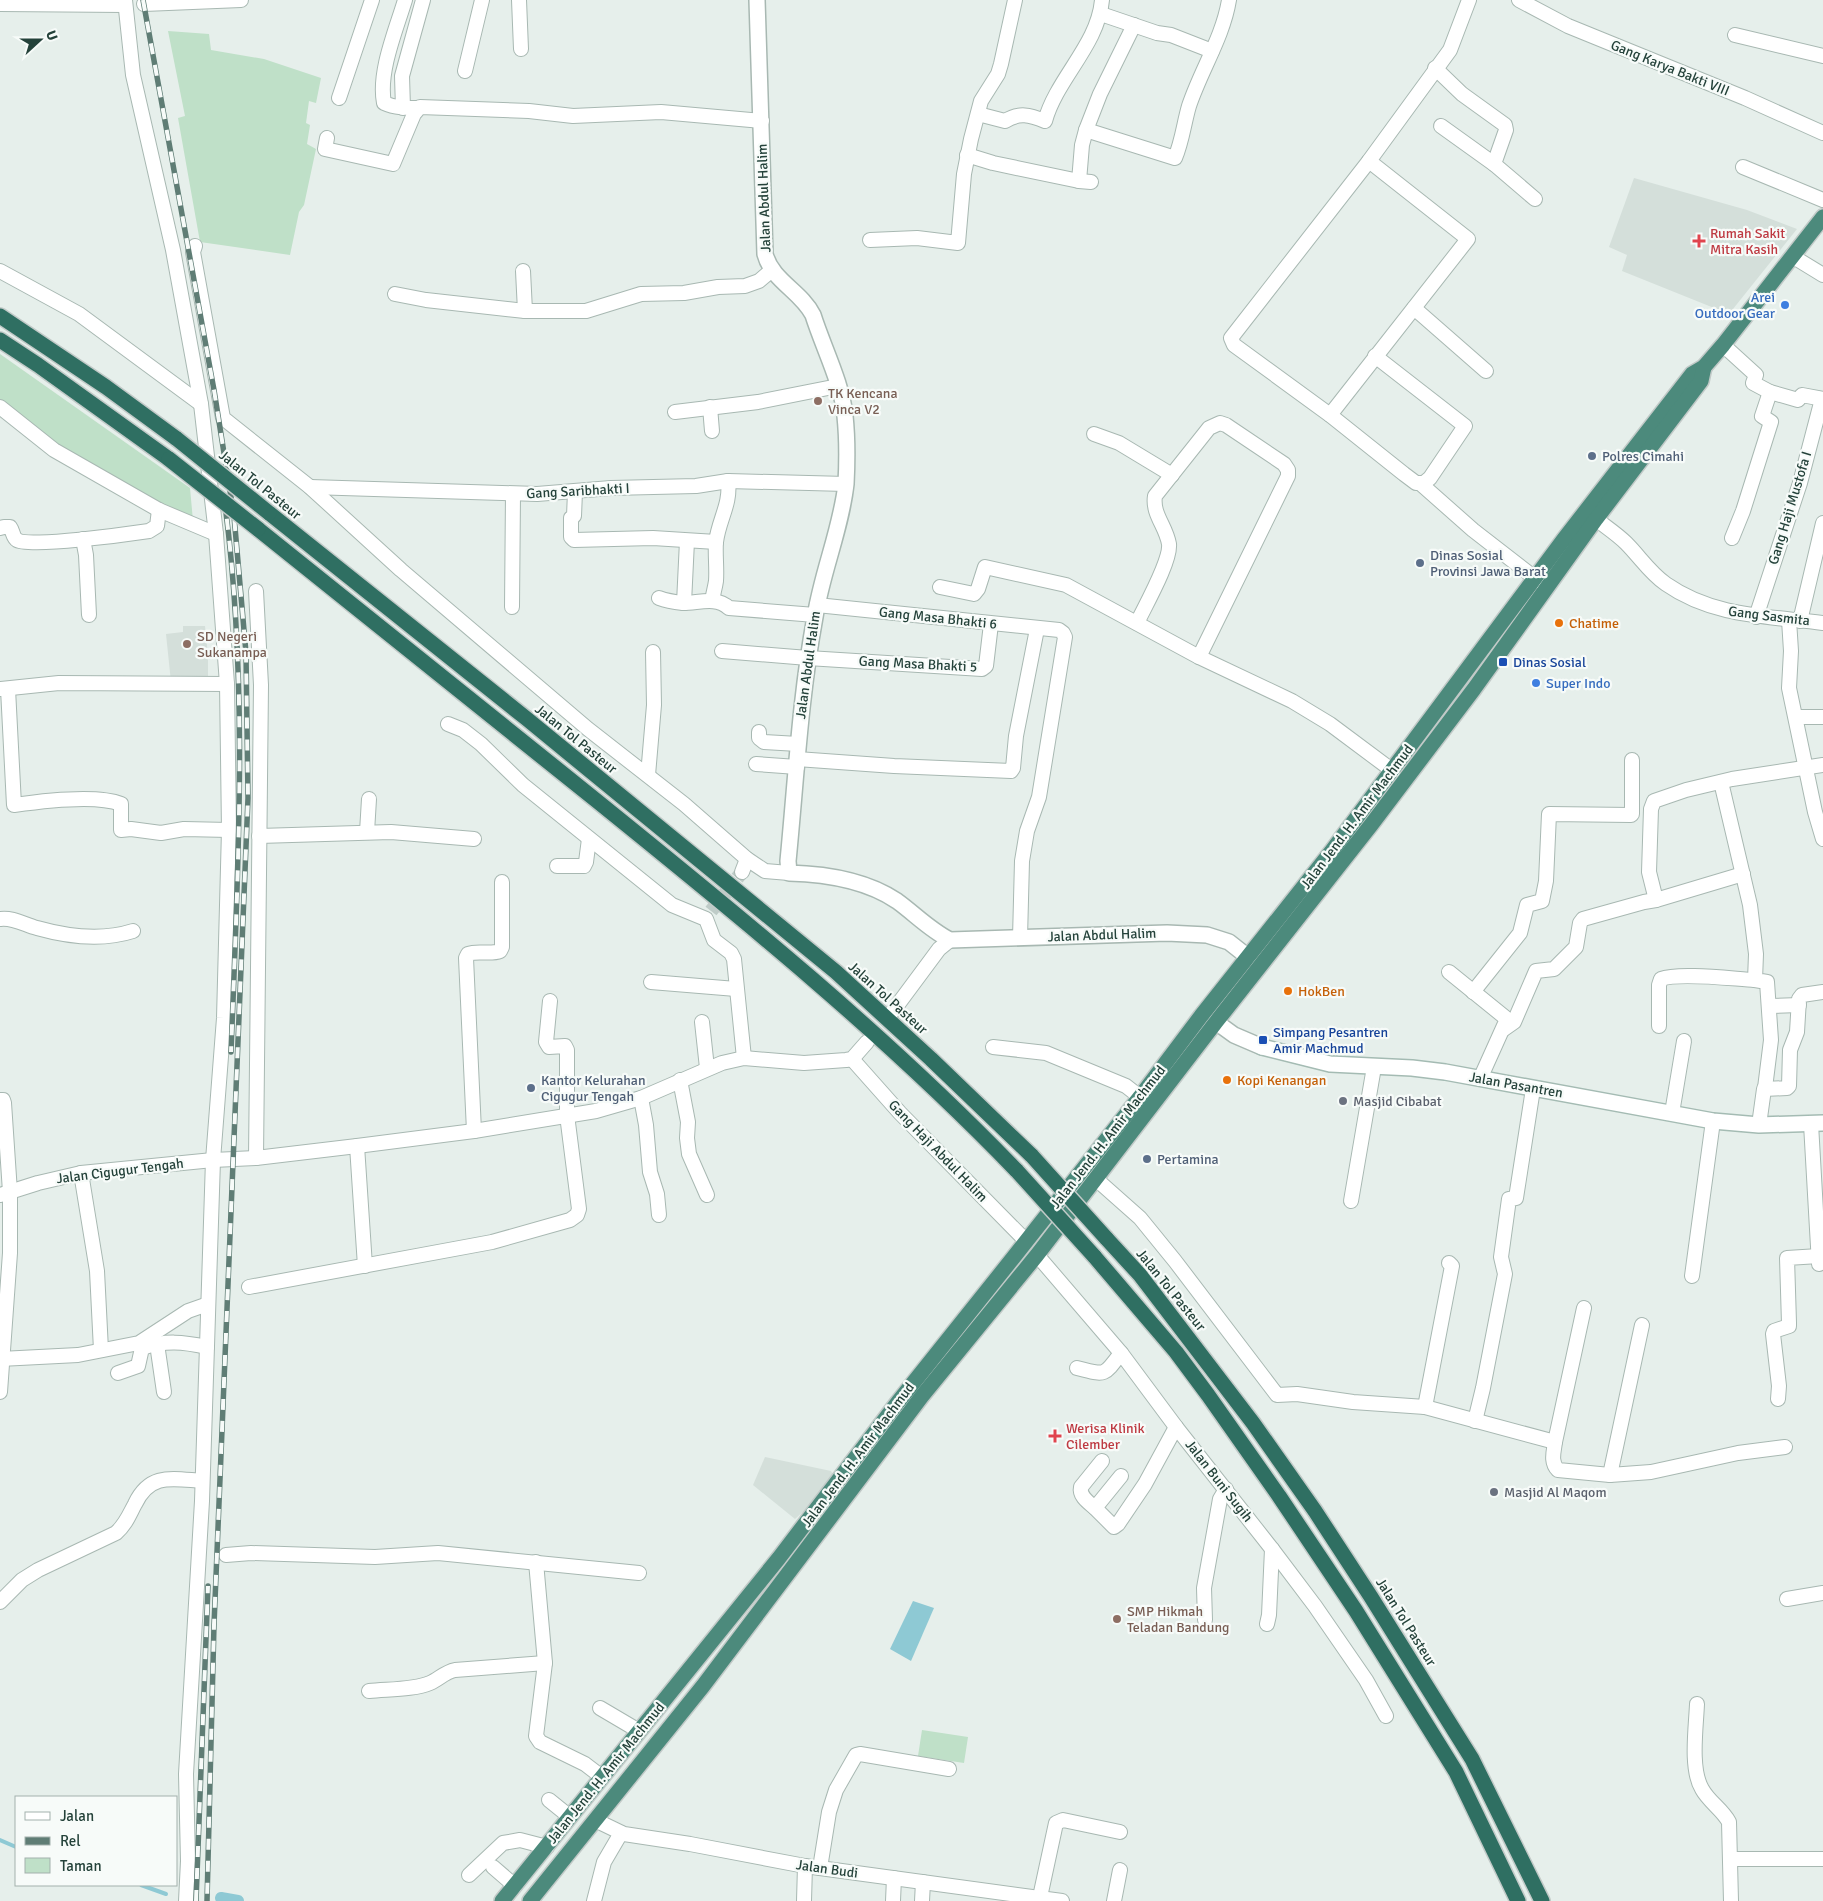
<svg xmlns="http://www.w3.org/2000/svg" width="1823" height="1901" viewBox="0 0 1823 1901" font-family="Signika,sans-serif">
  <style>
    .built { fill: #d4dfda }
    .green { fill: #bfe0c8 }
    .water { fill: #8ec9d4 }
    .lines { fill: none; stroke-linecap: round; stroke-linejoin: round }
    .stream { stroke: #8ec9d4; stroke-width: 4 }
    .canal { stroke: #8ec9d4; stroke-width: 12 }
    .minor-tunnel { stroke: #bfccc8; stroke-width: 14; stroke-dasharray: 14 7; stroke-linecap: butt }
    .minor-casing { stroke: #a8b8b2; stroke-width: 16 }
    .tertiary-casing { stroke: #a8b8b2; stroke-width: 18 }
    .secondary-casing { stroke: #a4bbb3; stroke-width: 18 }
    .trunk-casing { stroke: #c2cac8; stroke-width: 18 }
    .motorway-casing { stroke: #c2cac8; stroke-width: 18 }
    .minor { stroke: #fff; stroke-width: 14 }
    .tertiary { stroke: #fff; stroke-width: 15 }
    .secondary { stroke: #fff; stroke-width: 15 }
    .trunk { stroke: #4c8a7c; stroke-width: 15 }
    .motorway { stroke: #2f6f62; stroke-width: 15 }
    .rail-casing { stroke: #5f7d75; stroke-width: 5.5 }
    .rail { stroke: #f7fbf9; stroke-width: 4; stroke-dasharray: 11; stroke-linecap: butt }
    .motorway-bridge-casing { stroke: #c2cac8; stroke-width: 18; stroke-linecap: butt }
    .motorway-bridge { stroke: #2f6f62; stroke-width: 15 }
    .health-dot { fill: #e0444e; stroke: #f7fbf9; stroke-width: 2 }
    .shop-dot { fill: #3f7fe0; stroke: #f7fbf9; stroke-width: 2 }
    .education-dot { fill: #8d6e63; stroke: #f7fbf9; stroke-width: 2 }
    .service-dot { fill: #5c6f8a; stroke: #f7fbf9; stroke-width: 2 }
    .food-dot { fill: #e8710a; stroke: #f7fbf9; stroke-width: 2 }
    .transit-dot { fill: #1a4fb4; stroke: #f7fbf9; stroke-width: 2 }
    .worship-dot { fill: #6b7280; stroke: #f7fbf9; stroke-width: 2 }
    .labels { text-anchor: middle; dominant-baseline: central; stroke-width: 4.5; stroke-linejoin: round; paint-order: stroke }
    .street-label { font-size: 14px; fill: #24423a; stroke: #f7fbf9 }
    .health-label { font-size: 14px; fill: #be3a42; stroke: #f7fbf9; text-anchor: start }
    .shop-label { font-size: 14px; fill: #366cbe; stroke: #f7fbf9; text-anchor: end }
    .education-label { font-size: 14px; fill: #785e54; stroke: #f7fbf9; text-anchor: start }
    .service-label { font-size: 14px; fill: #4e5e75; stroke: #f7fbf9; text-anchor: start }
    .food-label { font-size: 14px; fill: #c56008; stroke: #f7fbf9; text-anchor: start }
    .transit-label { font-size: 14px; fill: #164399; stroke: #f7fbf9; text-anchor: start }
    .worship-label { font-size: 14px; fill: #5b616d; stroke: #f7fbf9; text-anchor: start }
  </style>
  <rect width="100%" height="100%" fill="#e6efeb"/>
  <g class="built">
    <polygon points="1634,178 1747,210 1797,229 1729,314 1622,271 1627,255 1609,247"/>
    <polygon points="183,626 205,626 208,655 208,682 171,682 166,634 183,632"/>
    <polygon points="765,1457 831,1471 836,1479 825,1492 795,1519 753,1485"/>
  </g>
  <g class="green">
    <polygon points="168,31 209,34 211,50 264,59 321,78 316,103 309,101 306,123 310,125 307,144 316,149 304,205 299,212 290,255 200,242 178,118 185,116"/>
    <polygon points="0,354 190,488 193,521 50,441 0,399"/>
    <polygon points="922,1730 968,1737 964,1763 918,1756"/>
  </g>
  <polygon class="water" points="913,1601 934,1608 911,1661 890,1649"/>
  <g class="lines">
    <g class="stream">
      <polyline points="0,1840 16,1847"/>
      <polyline points="141,1885 166,1894"/>
    </g>
    <polyline class="canal" points="221,1898 238,1901"/>
    <polyline class="minor-tunnel" points="711,911 742,872"/>
    <defs>
      <g id="minor">
        <polyline points="125,0 133,75 173,250 201,404 216,534 227,684 229,830 224,1018 213,1160 202,1501 186,1774 188,1861 186,1901"/>
        <path d="M405,0C396,30 378,72 384,103C395,108 407,108 418,108"/>
        <polyline points="519,0 521,49"/>
        <polyline points="1519,0 1568,26 1745,98 1823,133"/>
        <polyline points="0,4 125,5"/>
        <polyline points="144,4 241,0"/>
        <polyline points="1101,14 1157,33 1171,35 1212,51"/>
        <polyline points="1735,35 1823,56"/>
        <polyline points="1435,68 1462,94 1505,125 1506,130 1494,164 1535,199"/>
        <polyline points="465,71 482,0"/>
        <polyline points="339,98 372,0"/>
        <polyline points="403,108 402,76 423,0"/>
        <path d="M978,114L1005,121C1019,112 1030,115 1045,121C1057,78 1098,45 1102,0"/>
        <polyline points="1441,126 1494,164"/>
        <path d="M1086,130L1175,158C1182,142 1184,123 1189,106C1201,70 1223,37 1229,0"/>
        <polyline points="327,138 325,149 393,164 414,114 420,107 529,111 573,116 661,112 762,121"/>
        <polyline points="967,155 993,163 1079,181 1091,182"/>
        <polyline points="1743,167 1823,200"/>
        <polyline points="1079,181 1082,145 1086,130 1100,94 1134,25"/>
        <polyline points="870,240 917,238 958,243 964,174 971,139 981,101 998,74 1001,64 1015,0"/>
        <polyline points="195,246 193,252 223,418 310,487 401,570 588,729 684,804 747,859 765,871 789,873"/>
        <polyline points="1792,256 1823,275"/>
        <polyline points="0,271 79,314 201,404"/>
        <polyline points="523,271 525,311"/>
        <polyline points="395,294 426,300 525,311 586,311 641,294 684,293 718,287 745,286 759,281 772,270"/>
        <polyline points="1414,308 1486,371"/>
        <polyline points="1723,345 1756,375 1753,383 1770,392 1798,400 1802,395 1823,399"/>
        <polyline points="1375,356 1465,426 1430,478 1424,483 1416,483 1404,474 1330,415 1234,345 1231,338 1369,161 1450,50 1469,0"/>
        <polyline points="0,407 54,450 159,510 216,534"/>
        <polyline points="710,407 712,431"/>
        <polyline points="675,412 758,402 838,386"/>
        <polyline points="1330,415 1468,239 1369,161"/>
        <polyline points="1094,434 1119,443 1172,475"/>
        <polyline points="1421,484 1473,530 1544,585"/>
        <polyline points="310,487 537,494 611,488 696,486 728,481 846,484"/>
        <polyline points="575,492 574,516 571,518 571,537 574,540 653,538 716,542"/>
        <path d="M1596,519C1606,527 1617,534 1626,543C1640,557 1650,573 1666,584C1713,617 1768,616 1823,623"/>
        <path d="M0,528L4,527H10C13,531 13,538 17,540C28,548 129,534 149,531L157,526L159,510"/>
        <polyline points="1732,538 1743,511 1771,422 1762,416 1770,392"/>
        <polyline points="83,539 86,555 89,615"/>
        <polyline points="940,587 974,594 978,589 985,567 1066,585 1199,657 1292,701 1330,724 1393,771"/>
        <path d="M659,598C667,601 674,602 683,603C699,603 716,596 729,608L815,615"/>
        <path d="M712,601C713,594 715,588 716,581C717,568 715,555 716,542C719,519 731,504 728,481"/>
        <polyline points="684,603 687,541"/>
        <polyline points="817,605 1059,630 1063,633 1065,637 1039,797 1027,831 1022,861 1020,938"/>
        <polyline points="512,607 513,494"/>
        <polyline points="1756,617 1800,483 1822,399"/>
        <polyline points="1789,620 1791,651 1789,688 1815,812 1823,839"/>
        <polyline points="1800,621 1823,523"/>
        <path d="M1137,623C1145,606 1171,561 1169,544C1166,526 1152,514 1155,496L1209,428L1220,423L1226,425L1284,464L1288,470V476L1199,657"/>
        <polyline points="722,651 808,658 982,669 986,666 991,624"/>
        <polyline points="1,689 59,683 227,684"/>
        <path d="M8,689L14,805C42,801 96,794 121,804V830L131,829L161,833L184,829L229,830"/>
        <polyline points="1796,717 1823,717"/>
        <polyline points="448,724 463,730 481,744 523,785 672,905 706,919 714,940 731,953 734,959 744,1058"/>
        <polyline points="759,732 759,738 764,742 798,744"/>
        <polyline points="797,759 894,766 1011,771 1013,768 1016,736 1037,629"/>
        <polyline points="756,764 797,767"/>
        <polyline points="648,775 654,705 653,652"/>
        <polyline points="1721,782 1750,905 1756,954 1755,980 1767,982 1771,1040 1765,1088"/>
        <polyline points="367,832 369,799"/>
        <polyline points="259,836 391,832 474,839"/>
        <polyline points="557,866 584,866 586,862 589,839"/>
        <polyline points="742,872 747,859"/>
        <polyline points="1656,900 1649,872 1651,809 1654,801 1686,790 1732,779 1823,765"/>
        <path d="M0,919C13,917 25,925 37,928C69,937 102,941 133,931"/>
        <polyline points="1449,972 1507,1019 1480,1079"/>
        <polyline points="651,982 736,989"/>
        <polyline points="1473,992 1520,933 1527,905 1542,901 1546,881 1549,814 1631,815 1632,814 1632,760"/>
        <polyline points="1770,1006 1799,1005"/>
        <polyline points="893,1011 939,949 950,940"/>
        <polyline points="702,1022 707,1068"/>
        <path d="M1659,1026V985L1661,979C1679,972 1734,979 1755,980"/>
        <polyline points="1504,1029 1514,1022 1536,971 1554,969 1576,947 1580,923 1583,919 1644,902 1656,900 1743,874"/>
        <polyline points="993,1047 1046,1053 1126,1086 1140,1097"/>
        <polyline points="852,1059 900,1113 1026,1241"/>
        <polyline points="680,1080 688,1122 687,1138 689,1154 707,1195"/>
        <polyline points="641,1098 646,1125 650,1172 657,1194 659,1215"/>
        <polyline points="0,1100 3,1100 4,1103 10,1192 10,1253 0,1392"/>
        <polyline points="1672,1113 1684,1041"/>
        <polyline points="1811,1124 1819,1264"/>
        <polyline points="1759,1125 1764,1089 1787,1088 1789,1086 1790,1050 1797,1032 1799,999 1802,995 1823,992"/>
        <path d="M474,1131L466,958L468,954C478,950 490,955 500,951L502,947V882"/>
        <polyline points="357,1146 365,1266"/>
        <polyline points="256,1158 261,685 256,591"/>
        <polyline points="81,1173 97,1271 101,1350"/>
        <polyline points="1096,1179 1140,1218 1175,1261 1277,1395 1297,1394 1353,1402 1425,1407 1555,1442"/>
        <polyline points="0,1195 38,1183 81,1173 213,1160 256,1158 357,1146 474,1131 596,1111 641,1098 722,1063 744,1058 804,1063 846,1060 852,1059 867,1042"/>
        <polyline points="1351,1201 1374,1067"/>
        <polyline points="1037,1255 1121,1353 1176,1427 1272,1549 1315,1606 1366,1680 1386,1716"/>
        <polyline points="1692,1276 1713,1121"/>
        <polyline points="249,1287 492,1242 570,1220 577,1215 579,1209 567,1115 567,1050 565,1046 549,1047 546,1042 550,1001"/>
        <path d="M1584,1308L1555,1442C1554,1451 1550,1462 1558,1470L1610,1475L1651,1472L1738,1453L1785,1447"/>
        <polyline points="157,1344 164,1392"/>
        <polyline points="0,1359 78,1355 139,1343 188,1311 208,1304"/>
        <path d="M1077,1368C1106,1375 1103,1377 1121,1353"/>
        <path d="M118,1373L138,1366L142,1348C166,1340 183,1342 207,1347"/>
        <polyline points="1778,1399 1779,1386 1773,1334 1774,1331 1789,1326 1789,1323 1787,1258 1819,1256"/>
        <polyline points="1425,1407 1452,1266 1449,1263"/>
        <polyline points="1475,1421 1483,1388 1505,1274 1501,1257 1509,1199 1516,1198 1533,1089"/>
        <polyline points="1610,1475 1642,1325"/>
        <polyline points="1121,1476 1095,1508 1114,1527 1118,1524 1145,1484 1176,1427"/>
        <path d="M1095,1508C1088,1502 1079,1496 1081,1487L1102,1461"/>
        <polyline points="226,1555 251,1553 375,1557 438,1553 639,1573"/>
        <polyline points="536,1562 545,1663 536,1736 540,1742 585,1764 602,1777"/>
        <polyline points="1787,1599 1823,1593"/>
        <path d="M0,1602L22,1580L38,1570L116,1533C126,1524 129,1515 135,1504C150,1472 173,1479 202,1481"/>
        <polyline points="1205,1620 1204,1588 1220,1499 1226,1489"/>
        <polyline points="1267,1624 1269,1615 1272,1549"/>
        <path d="M369,1691C387,1689 414,1690 430,1683C439,1679 445,1672 455,1670L545,1663"/>
        <path d="M1697,1704C1696,1728 1690,1769 1702,1789C1709,1802 1722,1809 1729,1822L1731,1901"/>
        <polyline points="600,1708 639,1731"/>
        <polyline points="549,1800 570,1817"/>
        <polyline points="595,1820 624,1834 690,1844 805,1866 1062,1901"/>
        <polyline points="1731,1859 1823,1859"/>
        <polyline points="493,1867 515,1886"/>
        <polyline points="820,1868 829,1812 836,1790 856,1755 860,1754 949,1769"/>
        <polyline points="469,1875 503,1843 520,1840 547,1847"/>
        <polyline points="1040,1897 1056,1823 1063,1820 1120,1832"/>
        <polyline points="594,1901 604,1862 621,1833"/>
        <polyline points="804,1901 805,1866"/>
        <polyline points="893,1901 894,1878"/>
        <polyline points="922,1901 923,1882"/>
        <polyline points="1114,1901 1120,1870"/>
      </g>
      <g id="tertiary">
        <path d="M757,0L765,254C772,281 801,291 813,315C823,347 842,383 845,416C847,435 847,465 846,484C841,529 822,572 815,617C800,698 796,780 788,861L789,873C826,874 866,880 897,901C915,914 930,930 950,940L1167,933L1207,935L1229,942L1248,957"/>
        <polyline points="1216,1022 1234,1035 1262,1047"/>
      </g>
      <polyline id="secondary" points="1262,1047 1330,1064 1412,1068 1445,1072 1713,1121 1759,1125 1823,1123"/>
      <g id="trunk">
        <polyline points="502,1901 779,1558 898,1402 1013,1258 1140,1097 1201,1016 1331,852 1564,539 1692,374 1704,367 1723,345 1823,217"/>
        <polyline points="530,1901 703,1686 922,1396 1037,1255 1216,1022 1371,825 1474,689 1596,519 1701,381 1704,367"/>
      </g>
      <g id="motorway">
        <polyline points="0,316 106,387 177,439"/>
        <polyline points="0,340 38,365 169,459"/>
        <polyline points="269,513 527,719 836,972 931,1059 1032,1156"/>
        <path d="M258,529C371,620 484,711 597,801C742,918 887,1036 1017,1171"/>
        <polyline points="1106,1238 1140,1275 1253,1423 1315,1511 1371,1597 1472,1759 1542,1901"/>
        <polyline points="1094,1256 1176,1352 1208,1395 1279,1496 1356,1611 1456,1772 1518,1901"/>
      </g>
    </defs>
    <use href="#minor" class="minor-casing"/>
    <use href="#tertiary" class="tertiary-casing"/>
    <use href="#secondary" class="secondary-casing"/>
    <use href="#trunk" class="trunk-casing"/>
    <use href="#motorway" class="motorway-casing"/>
    <use href="#minor" class="minor"/>
    <use href="#tertiary" class="tertiary"/>
    <use href="#secondary" class="secondary"/>
    <use href="#trunk" class="trunk"/>
    <use href="#motorway" class="motorway"/>
    <defs>
      <g id="rail">
        <polyline points="143,0 214,390 234,516 246,653 248,798 214,1625 207,1901"/>
        <path d="M224,497C249,681 238,867 231,1052"/>
        <polyline points="196,1901 208,1586"/>
      </g>
    </defs>
    <use href="#rail" class="rail-casing"/>
    <use href="#rail" class="rail"/>
    <defs>
      <g id="motorway-bridge">
        <polyline points="177,439 269,513"/>
        <polyline points="169,459 258,529"/>
        <polyline points="1032,1156 1106,1238"/>
        <polyline points="1017,1171 1094,1256"/>
      </g>
    </defs>
    <use href="#motorway-bridge" class="motorway-bridge-casing"/>
    <use href="#motorway-bridge" class="motorway-bridge"/>
  </g>
  <g class="health-dot">
    <path d="M1696.5 233.5h5v5h5v5h-5v5h-5v-5h-5v-5h5z"/>
    <path d="M1052.5 1428.5h5v5h5v5h-5v5h-5v-5h-5v-5h5z"/>
  </g>
  <g class="shop-dot">
    <circle cx="1785" cy="305" r="5"/>
    <circle cx="1536" cy="683" r="5"/>
  </g>
  <g class="education-dot">
    <circle cx="818" cy="401" r="5"/>
    <circle cx="187" cy="644" r="5"/>
    <circle cx="1117" cy="1619" r="5"/>
  </g>
  <g class="service-dot">
    <circle cx="1592" cy="456" r="5"/>
    <circle cx="1420" cy="563" r="5"/>
    <circle cx="531" cy="1088" r="5"/>
    <circle cx="1147" cy="1159" r="5"/>
  </g>
  <g class="food-dot">
    <circle cx="1559" cy="623" r="5"/>
    <circle cx="1288" cy="991" r="5"/>
    <circle cx="1227" cy="1080" r="5"/>
  </g>
  <g class="transit-dot">
    <rect x="1498" y="657" width="10" height="10" rx="2.5"/>
    <rect x="1258" y="1035" width="10" height="10" rx="2.5"/>
  </g>
  <g class="worship-dot">
    <circle cx="1343" cy="1101" r="5"/>
    <circle cx="1494" cy="1492" r="5"/>
  </g>
  <g class="labels">
    <g class="street-label">
      <text transform="translate(1670 68) rotate(22)">Gang Karya Bakti VIII</text>
      <text transform="translate(764 198) rotate(-92)">Jalan Abdul Halim</text>
      <text transform="translate(260 485) rotate(39)">Jalan Tol Pasteur</text>
      <text transform="translate(578 491) rotate(-3)">Gang Saribhakti I</text>
      <text transform="translate(1790 508) rotate(-73)">Gang Haji Mustofa I</text>
      <text transform="translate(1769 616) rotate(7)">Gang Sasmita</text>
      <text transform="translate(938 618) rotate(6)">Gang Masa Bhakti 6</text>
      <text transform="translate(918 664) rotate(3)">Gang Masa Bhakti 5</text>
      <text transform="translate(808 665) rotate(-82)">Jalan Abdul Halim</text>
      <text transform="translate(576 739) rotate(39)">Jalan Tol Pasteur</text>
      <text transform="translate(1357 817) rotate(-53)">Jalan Jend. H. Amir Machmud</text>
      <text transform="translate(1102 935) rotate(-2)">Jalan Abdul Halim</text>
      <text transform="translate(888 998) rotate(42)">Jalan Tol Pasteur</text>
      <text transform="translate(1516 1085) rotate(10)">Jalan Pasantren</text>
      <text transform="translate(1108 1137) rotate(-52)">Jalan Jend. H. Amir Machmud</text>
      <text transform="translate(938 1151) rotate(46)">Gang Haji Abdul Halim</text>
      <text transform="translate(120 1171) rotate(-7)">Jalan Cigugur Tengah</text>
      <text transform="translate(1171 1290) rotate(51)">Jalan Tol Pasteur</text>
      <text transform="translate(858 1455) rotate(-53)">Jalan Jend. H. Amir Machmud</text>
      <text transform="translate(1219 1481) rotate(52)">Jalan Buni Sugih</text>
      <text transform="translate(1406 1622) rotate(58)">Jalan Tol Pasteur</text>
      <text transform="translate(606 1773) rotate(-51)">Jalan Jend. H. Amir Machmud</text>
      <text transform="translate(827 1869) rotate(8)">Jalan Budi</text>
    </g>
    <g class="health-label">
      <text x="1710" y="233">Rumah Sakit<tspan x="1710" dy="16">Mitra Kasih</tspan></text>
      <text x="1066" y="1428">Werisa Klinik<tspan x="1066" dy="16">Cilember</tspan></text>
    </g>
    <g class="shop-label">
      <text x="1775" y="297">Arei<tspan x="1775" dy="16">Outdoor Gear</tspan></text>
      <text x="1546" y="683" text-anchor="start">Super Indo</text>
    </g>
    <g class="education-label">
      <text x="828" y="393">TK Kencana<tspan x="828" dy="16">Vinca V2</tspan></text>
      <text x="197" y="636">SD Negeri<tspan x="197" dy="16">Sukanampa</tspan></text>
      <text x="1127" y="1611">SMP Hikmah<tspan x="1127" dy="16">Teladan Bandung</tspan></text>
    </g>
    <g class="service-label">
      <text x="1602" y="456">Polres Cimahi</text>
      <text x="1430" y="555">Dinas Sosial<tspan x="1430" dy="16">Provinsi Jawa Barat</tspan></text>
      <text x="541" y="1080">Kantor Kelurahan<tspan x="541" dy="16">Cigugur Tengah</tspan></text>
      <text x="1157" y="1159">Pertamina</text>
    </g>
    <g class="food-label">
      <text x="1569" y="623">Chatime</text>
      <text x="1298" y="991">HokBen</text>
      <text x="1237" y="1080">Kopi Kenangan</text>
    </g>
    <g class="transit-label">
      <text x="1513" y="662">Dinas Sosial</text>
      <text x="1273" y="1032">Simpang Pesantren<tspan x="1273" dy="16">Amir Machmud</tspan></text>
    </g>
    <g class="worship-label">
      <text x="1353" y="1101">Masjid Cibabat</text>
      <text x="1504" y="1492">Masjid Al Maqom</text>
    </g>
  </g>
  <rect x="15" y="1796" width="162" height="90" fill="#f7fbf9" stroke="#a3b1ad"/>
  <rect x="25" y="1812" width="25" height="8" fill="#ffffff" stroke="#a3b1ad"/>
  <text x="60" y="1821" font-size="15" fill="#24423a">Jalan</text>
  <rect x="25" y="1837" width="25" height="8" fill="#5f7d75" stroke="#a3b1ad"/>
  <text x="60" y="1846" font-size="15" fill="#24423a">Rel</text>
  <rect x="25" y="1858" width="25" height="15" fill="#bfe0c8" stroke="#a3b1ad"/>
  <text x="60" y="1871" font-size="15" fill="#24423a">Taman</text>
  <g transform="translate(40 40) rotate(69)" stroke="#f7fbf9" stroke-width="4" paint-order="stroke">
  <path d="M0-4L9 19L0 12L-9 19Z" fill="#24423a"/>
  <text y="-8" font-size="14" font-weight="bold" text-anchor="middle" fill="#24423a">U</text>
  </g>
</svg>
